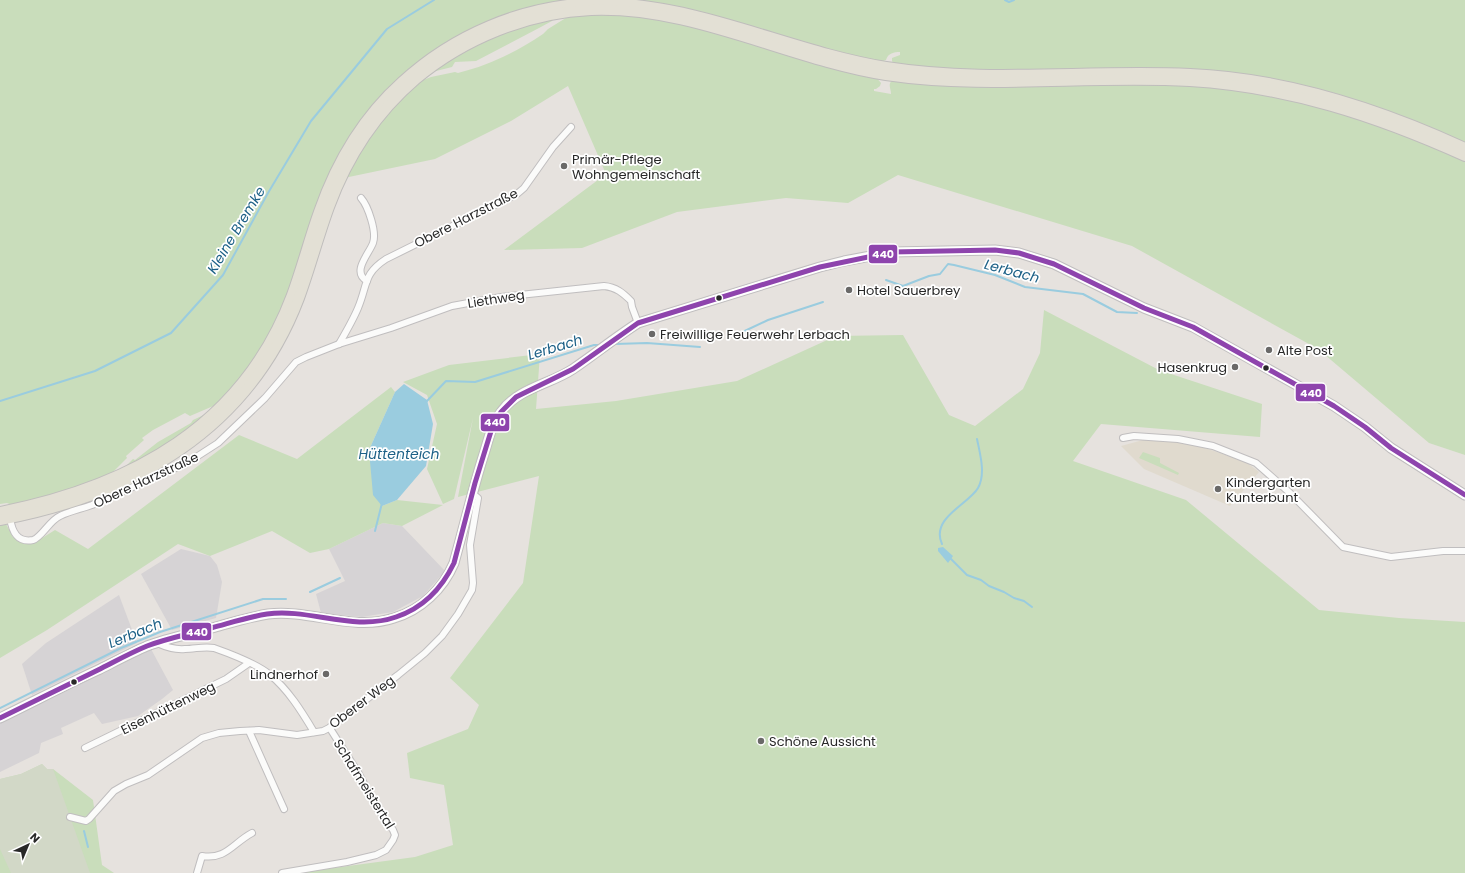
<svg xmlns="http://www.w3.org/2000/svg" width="1465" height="873" viewBox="0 0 1465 873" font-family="Poppins,sans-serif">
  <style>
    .industrial { fill: #d6d3d5 }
    .education { fill: #e0dace }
    .green { fill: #c9ddbb }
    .cemetery { fill: #d2d8c7 }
    .water { fill: #9accdf }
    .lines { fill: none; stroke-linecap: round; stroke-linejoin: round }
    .stream { stroke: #9accdf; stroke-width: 2 }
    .street-casing { stroke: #c0bebf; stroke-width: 8 }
    .secondary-casing { stroke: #c0bebf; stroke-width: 11 }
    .primary-casing { stroke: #bfbdbc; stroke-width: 12 }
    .street { stroke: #fbfbfa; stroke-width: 6 }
    .secondary { stroke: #fbfbfa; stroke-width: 9 }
    .primary { stroke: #e3e0d5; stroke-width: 10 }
    .bus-1-casing { stroke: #fff; stroke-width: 8 }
    .bus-1 { stroke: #8e44ad; stroke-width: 5 }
    .poi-dot { fill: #6a6968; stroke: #fff; stroke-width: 1.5 }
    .bus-dot { fill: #282828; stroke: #fff; stroke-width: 1.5 }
    .labels { text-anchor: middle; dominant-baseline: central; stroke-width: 3.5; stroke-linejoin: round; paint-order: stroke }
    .poi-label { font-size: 13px; fill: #282828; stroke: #fff; text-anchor: start }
    .street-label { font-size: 13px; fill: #282828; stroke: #fff }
    .water-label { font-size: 14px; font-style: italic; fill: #1d6187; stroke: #fff }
    .line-badge { stroke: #fff; stroke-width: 1.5 }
    .badge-label { font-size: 11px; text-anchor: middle; font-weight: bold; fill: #fff }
  </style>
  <rect width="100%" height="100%" fill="#e6e2de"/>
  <g class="industrial">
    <polygon points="383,523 402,526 445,571 423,596 393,612 362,617 321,613 316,594 345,581 329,549"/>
    <polygon points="181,549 210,556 217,565 222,582 216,618 172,630 141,574"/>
    <polygon points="119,595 137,643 32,695 22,664 46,643"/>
    <polygon points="151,649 173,690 162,699 138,716 102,724 94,713 61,728 63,734 41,743 39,753 0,772 0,723"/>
  </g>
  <polygon class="education" points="1143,440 1174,441 1205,448 1246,462 1259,472 1230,506 1144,469 1121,446"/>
  <g class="green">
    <polygon points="0,0 579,0 556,3 397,82 298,268 276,324 253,365 218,404 190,416 185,413 153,430 142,438 144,440 126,456 127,458 108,477 88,484 12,505 7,503 0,504"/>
    <path d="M632,0H1465V144L1385,110L1341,95L1316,88L1237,75L991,71L922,67L894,64L892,61V58L900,55V52C894,52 888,53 886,60L880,62L861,59L691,10L650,2Z"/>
    <path d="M608,13L669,20L876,77L881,83L880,86L876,89H874V91L891,94C891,88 887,84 893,80L1146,84L1211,87L1276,96L1350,114L1465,160V455L1429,443L1318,349L1132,246L898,175L848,203L786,198L677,212L582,248L504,250L606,174L568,86L511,121L435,159L344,178L354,160L385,115L418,82L431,77L455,72L458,73C490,65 516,52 543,34L548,29L569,16Z"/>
    <polygon points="554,18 552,21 539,28 476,61 455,62 452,67 436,71 435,70 464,51 499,34"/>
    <polygon points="1044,310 1159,370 1262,404 1260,437 1101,424 1073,461 1186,500 1319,610 1399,618 1465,622 1465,873 296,873 415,857 453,845 444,785 410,778 407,753 468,729 479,705 450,678 523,583 539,476 458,497 473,418 454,499 443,504 427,469 437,424 427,395 403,382 449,365 540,354 536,409 616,401 737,381 836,336 903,335 949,415 975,426 1023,389 1040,353"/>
    <polygon points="391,387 395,392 369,450 382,506 397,500 443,505 402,526 383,523 329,549 310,553 272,531 210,556 178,544 47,630 0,658 0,524 6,524 13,537 19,541 39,540 55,530 88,549 239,435 297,459"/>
    <polygon points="208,413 192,428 121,471 133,459 135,460 158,442 191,423 193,420"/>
    <polygon points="1143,452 1160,458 1160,463 1179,473 1178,475 1139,458"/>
    <polygon points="42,764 47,769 53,769 93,800 102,865 114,873 0,873 0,779 21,774"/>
  </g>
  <polygon class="cemetery" points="42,764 47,769 53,769 90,873 11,873 0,849 0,779 21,774"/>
  <g class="water">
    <polygon points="404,384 427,400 433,424 426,466 397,500 382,506 373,495 369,450 395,392"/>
    <polygon points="943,547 953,556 948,563 938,551 938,548"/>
  </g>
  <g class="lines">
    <g class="stream">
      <polyline points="1005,0 1009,2 1014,0"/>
      <polyline points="886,280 903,286 929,276 940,274 948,264 954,265 995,275 1025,287 1083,294 1117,312 1137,313"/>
      <polyline points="734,336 768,320 823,302"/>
      <polyline points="615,344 647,343 700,347"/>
      <polyline points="0,401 95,371 171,333 223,275 268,193 311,121 387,29 434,0"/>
      <polyline points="426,402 446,381 475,382 594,345 601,345"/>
      <polyline points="375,531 382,503"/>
      <path d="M942,544C930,518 969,504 978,488C986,474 980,454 977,439"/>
      <polyline points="950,558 967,575 981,580 989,586 1004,592 1014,598 1024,601 1032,607"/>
      <polyline points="310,592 340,578"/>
      <polyline points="0,708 121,648 160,632 263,599 286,599"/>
      <polyline points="84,831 88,847"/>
    </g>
    <defs>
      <g id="street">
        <path d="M361,198C368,206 377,232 373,243C369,254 351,272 367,281"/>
        <path d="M339,344C346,332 353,320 358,308C368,284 363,274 386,259L517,194L524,188L553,147L571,127"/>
        <polyline points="1123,438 1134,436 1178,439 1213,446 1256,463 1290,493 1343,547 1391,557 1443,551 1465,551"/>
        <path d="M10,518C12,531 17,543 33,540C41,538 50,520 60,516C70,511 81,509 92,505C124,491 155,477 187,463L218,443L265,398L296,362L306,357L339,344L391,328L452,306L501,297L604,286C616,287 623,293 631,301L632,307L638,323"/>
        <path d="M157,643C166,647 175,650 185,649C195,649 204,646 214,648C231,654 255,663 269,674C288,689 302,712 314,732"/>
        <polyline points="249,731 284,809"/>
        <polyline points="85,748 226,679 249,663"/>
        <polyline points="70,817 86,821 89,819 114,791 126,784 148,775 202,738 219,733 240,731 259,730 297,735 323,731 329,728 398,675 425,653 442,636 458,614 472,590 473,583 470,545 478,498 472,493"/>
        <path d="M197,873L202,856C226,860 233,843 252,833"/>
        <polyline points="282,873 347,862 376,855 386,850 393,840 395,835 393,830 377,808 359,774 331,730"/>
      </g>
      <path id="secondary" d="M0,718C33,702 65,685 98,670C114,662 131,653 147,646C168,638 190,634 212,628C230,623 249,617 268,614C310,609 353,632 394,618C421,610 443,589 454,563C464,527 472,492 483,457C488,442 491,425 501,412C518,388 551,384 573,369C595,354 616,337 638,323L820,267L844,261L892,252L995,250L1019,253L1054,264L1144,308L1193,327L1334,406L1365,427L1391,448L1465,495"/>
      <g id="primary">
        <path d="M0,512C131,486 243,426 292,295C302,268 309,240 319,212C336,163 363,117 402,82C453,35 521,6 591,3C693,0 787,51 886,67C987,83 1089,69 1190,74C1286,78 1378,108 1465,148"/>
        <path d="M0,520C134,495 249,430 299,298C310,268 318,237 329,207C347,158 375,114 416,79C464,39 527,13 591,10C693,6 786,59 886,75C987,90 1089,75 1190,81C1288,87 1376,116 1465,156"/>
      </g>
    </defs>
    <use href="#street" class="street-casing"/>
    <use href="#secondary" class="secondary-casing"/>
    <use href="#primary" class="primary-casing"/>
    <use href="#street" class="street"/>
    <use href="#secondary" class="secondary"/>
    <use href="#primary" class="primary"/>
    <defs>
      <path id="bus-1" d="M0,718C33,702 65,686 98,670C114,662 130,653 147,646C168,638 190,634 211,628C230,623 248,617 267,614C310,608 353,632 396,617C423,608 442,588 454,563L475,483L492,428L501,412L516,397L573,369L638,323L820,267L892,252L995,250L1019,253L1054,264L1144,308L1193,327L1334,406L1365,427L1391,448L1465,495"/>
    </defs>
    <use href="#bus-1" class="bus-1-casing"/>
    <use href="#bus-1" class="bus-1"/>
  </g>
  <g class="poi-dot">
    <circle cx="564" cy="166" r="4"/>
    <circle cx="849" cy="290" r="4"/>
    <circle cx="652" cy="334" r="4"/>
    <circle cx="1269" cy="350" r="4"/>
    <circle cx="1235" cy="367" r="4"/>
    <circle cx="1218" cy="489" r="4"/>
    <circle cx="326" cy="674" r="4"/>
    <circle cx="761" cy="741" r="4"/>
  </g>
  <g class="bus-dot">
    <circle cx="719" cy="298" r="3.5"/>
    <circle cx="1266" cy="368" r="3.5"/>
    <circle cx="74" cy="682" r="3.5"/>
  </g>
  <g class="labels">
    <g class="poi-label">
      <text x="572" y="159">Primär-Pflege<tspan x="572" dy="15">Wohngemeinschaft</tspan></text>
      <text x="857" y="290">Hotel Sauerbrey</text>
      <text x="660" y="334">Freiwillige Feuerwehr Lerbach</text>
      <text x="1277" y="350">Alte Post</text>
      <text x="1227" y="367" text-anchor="end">Hasenkrug</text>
      <text x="1226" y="482">Kindergarten<tspan x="1226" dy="15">Kunterbunt</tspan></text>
      <text x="318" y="674" text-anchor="end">Lindnerhof</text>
      <text x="769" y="741">Schöne Aussicht</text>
    </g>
    <g class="street-label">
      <text transform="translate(466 218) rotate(-27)">Obere Harzstraße</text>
      <text transform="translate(496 299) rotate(-9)">Liethweg</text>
      <text transform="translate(146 480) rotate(-25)">Obere Harzstraße</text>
      <text transform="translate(362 702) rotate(-37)">Oberer Weg</text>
      <text transform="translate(168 708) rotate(-26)">Eisenhüttenweg</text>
      <text transform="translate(364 784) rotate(58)">Schafmeistertal</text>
    </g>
    <g class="water-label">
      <text transform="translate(236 230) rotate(-59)">Kleine Bremke</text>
      <text transform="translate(1012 271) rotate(15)">Lerbach</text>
      <text transform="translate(555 347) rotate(-17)">Lerbach</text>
      <text x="399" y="454">Hüttenteich</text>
      <text transform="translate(135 633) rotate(-22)">Lerbach</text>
    </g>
  </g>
  <g class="line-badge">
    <rect x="868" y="244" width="30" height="20" rx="4" fill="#8e44ad"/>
    <rect x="1295" y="383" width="31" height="19" rx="4" fill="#8e44ad"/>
    <rect x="480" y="413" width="30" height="19" rx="4" fill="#8e44ad"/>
    <rect x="181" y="622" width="31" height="19" rx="4" fill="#8e44ad"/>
  </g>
  <g class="badge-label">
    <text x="883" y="258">440</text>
    <text x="1311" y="397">440</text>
    <text x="495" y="426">440</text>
    <text x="197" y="636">440</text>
  </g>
  <g transform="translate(28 845) rotate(44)" stroke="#ffffff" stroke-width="3" paint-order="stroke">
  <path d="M0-3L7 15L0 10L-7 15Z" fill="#282828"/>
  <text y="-6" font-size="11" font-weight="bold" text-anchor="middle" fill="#282828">N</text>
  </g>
</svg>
